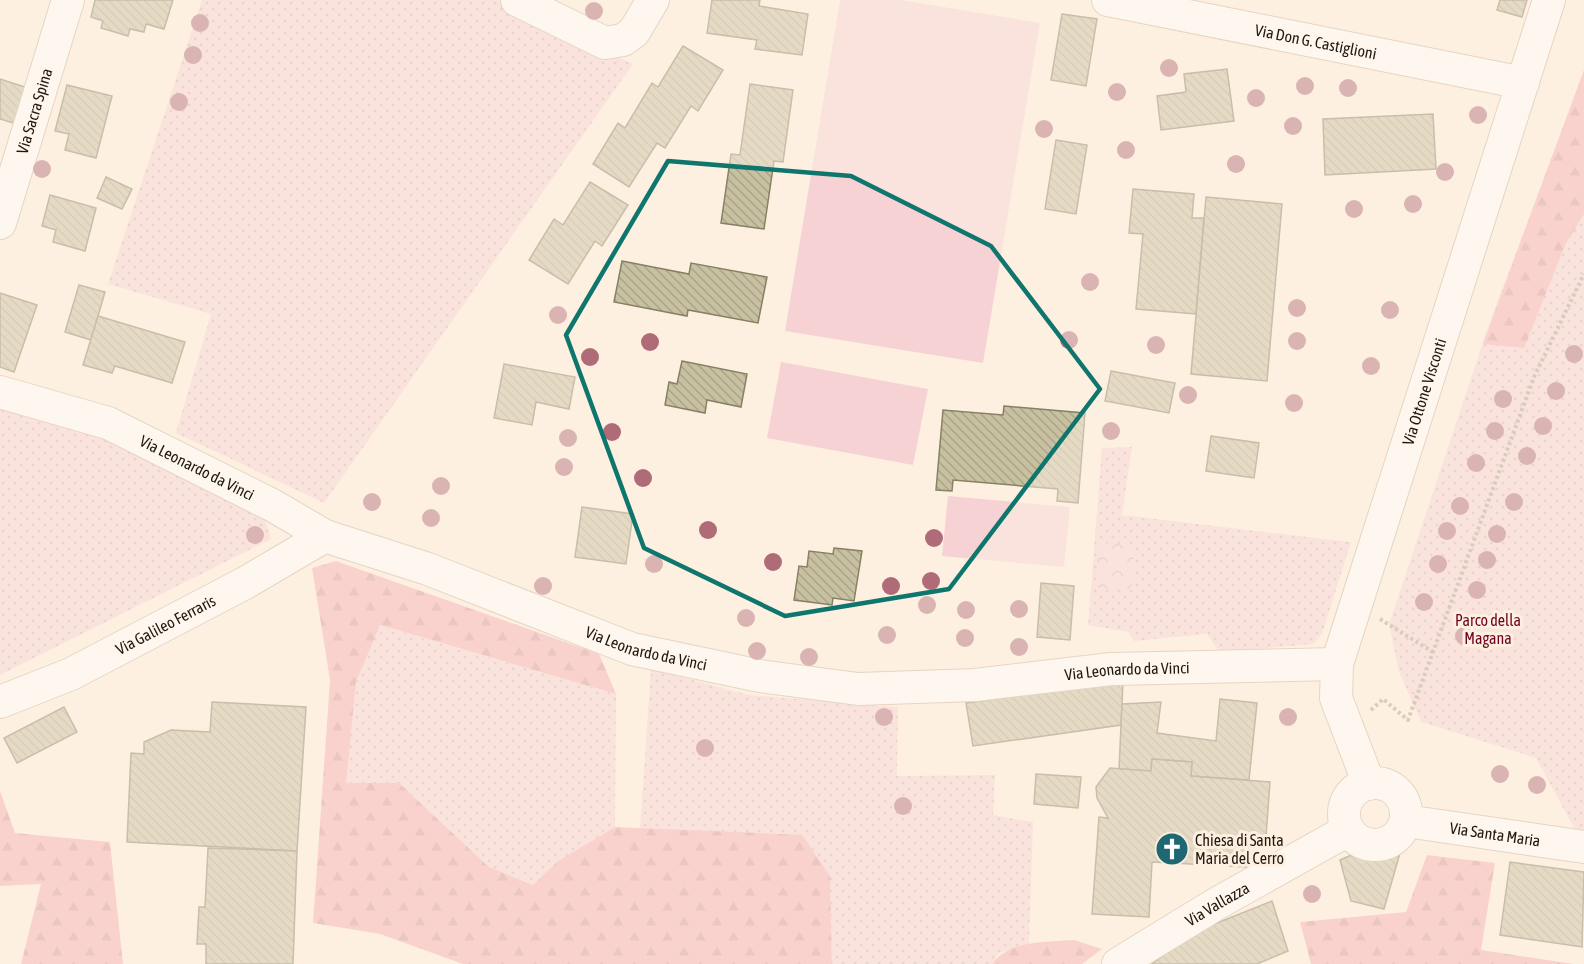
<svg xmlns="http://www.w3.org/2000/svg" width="1584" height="964" viewBox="0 0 1584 964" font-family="'Asap Condensed',sans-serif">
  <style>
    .grass { fill: url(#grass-dots) }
    .forest { fill: url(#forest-firs) }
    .park { fill: url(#park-crowns) }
    .pitch { fill: #f6d2d5 }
    .building { fill: url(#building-back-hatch); stroke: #878164; stroke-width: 1.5 }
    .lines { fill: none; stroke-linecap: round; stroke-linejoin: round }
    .minor-casing { stroke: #cab39b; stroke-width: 34 }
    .path { stroke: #aba092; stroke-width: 4; stroke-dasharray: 3 3; stroke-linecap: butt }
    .minor { stroke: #fff; stroke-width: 32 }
    .tree { fill: #af6c78 }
    .marked { fill: none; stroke: #0f766e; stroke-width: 4.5; stroke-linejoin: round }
    .labels { text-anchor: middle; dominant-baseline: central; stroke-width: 6; stroke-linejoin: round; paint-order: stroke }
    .street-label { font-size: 16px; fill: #21190f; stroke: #fef0e1 }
    .park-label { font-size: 16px; fill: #6f0022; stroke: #fef0e1 }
    .poi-label { font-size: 16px; fill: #21190f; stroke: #fef0e1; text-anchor: start }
  </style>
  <defs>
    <pattern id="grass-dots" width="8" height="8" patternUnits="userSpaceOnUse" patternTransform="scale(1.5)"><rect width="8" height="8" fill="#f6d2d5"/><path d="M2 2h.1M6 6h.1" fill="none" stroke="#d3b4b6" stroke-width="1.8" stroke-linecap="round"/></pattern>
    <pattern id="forest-firs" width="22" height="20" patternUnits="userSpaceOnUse" patternTransform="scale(1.5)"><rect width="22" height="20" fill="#f7adb3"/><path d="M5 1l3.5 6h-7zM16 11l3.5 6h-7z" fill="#d39499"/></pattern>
    <pattern id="park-crowns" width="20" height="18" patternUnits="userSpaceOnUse" patternTransform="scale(1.5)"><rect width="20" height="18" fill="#f6d2d5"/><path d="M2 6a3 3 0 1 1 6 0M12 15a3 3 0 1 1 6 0" fill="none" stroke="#d3b4b6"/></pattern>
    <pattern id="building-back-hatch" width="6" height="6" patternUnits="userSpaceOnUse" patternTransform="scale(1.5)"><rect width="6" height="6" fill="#c7c0a1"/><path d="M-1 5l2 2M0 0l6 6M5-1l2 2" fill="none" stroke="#aba489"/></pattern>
  </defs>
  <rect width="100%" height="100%" fill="#fef0e1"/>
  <g class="grass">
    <polygon points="202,0 498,0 633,64 324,503 176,433 211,314 108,284"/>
    <polygon points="1584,70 1584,830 1574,828 1536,758 1421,722 1399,672 1389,624 1488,327"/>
    <polygon points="0,402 66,419 263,512 271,539 0,675"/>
    <polygon points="1132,447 1122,515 1351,542 1322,634 1313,644 1219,652 1207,634 1134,641 1128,632 1088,625 1102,448"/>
    <polygon points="379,625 616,694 615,827 558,861 534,885 489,867 399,783 345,783 356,682"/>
    <polygon points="651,669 749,695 898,707 897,776 995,775 993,815 1033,822 1029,944 999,953 992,964 832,964 831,912 706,833 640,828"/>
  </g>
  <g class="forest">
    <polygon points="1584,70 1584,214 1566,243 1524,348 1483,344"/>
    <polygon points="336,561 599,654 616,694 380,625 356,682 346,783 399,783 489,867 533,885 558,861 615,827 802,835 830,876 832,964 463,964 380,934 313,923 330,680 312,568"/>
    <polygon points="0,791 15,833 110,842 123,964 21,964 41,884 0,886"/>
    <polygon points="1427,855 1495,863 1481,950 1574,964 1311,964 1300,922 1406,912"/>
    <path d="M1074,940L1102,949L1082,964H992C1008,940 1048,942 1074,940Z"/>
  </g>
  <polygon class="park" points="1098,543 1134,544 1132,590 1096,588"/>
  <g class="pitch">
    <polygon points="840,0 901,0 1040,23 983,363 785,331"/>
    <polygon points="781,362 928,389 913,465 767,438"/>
    <polygon points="948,496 1070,507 1064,567 942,556"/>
  </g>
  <g class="building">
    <polygon points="95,0 173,0 164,29 146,24 144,32 130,29 128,36 101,28 103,21 91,17"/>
    <polygon points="712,0 760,0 759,6 808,14 802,55 755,49 757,40 707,33"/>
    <polygon points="1500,0 1527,0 1522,17 1497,10"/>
    <polygon points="1062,14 1097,19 1086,86 1051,80"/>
    <polygon points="683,46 723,70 698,111 691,106 665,148 657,143 629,187 593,164 618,123 625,128 652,83 658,87"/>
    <polygon points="1227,69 1234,121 1161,130 1157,96 1186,92 1184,74"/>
    <polygon points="0,79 28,88 17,124 0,119"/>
    <polygon points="750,84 793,90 783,162 774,161 764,229 721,223 731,154 740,155"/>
    <polygon points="67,85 112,96 96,158 65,150 69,134 55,131"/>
    <polygon points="1433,114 1436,169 1325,175 1323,119"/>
    <polygon points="1056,140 1087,145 1076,214 1045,209"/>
    <polygon points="106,177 132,189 122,209 97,198"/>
    <polygon points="590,182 628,205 602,246 595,241 568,284 529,260 554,219 563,225"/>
    <polygon points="1133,189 1194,194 1192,218 1204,218 1196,314 1136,309 1143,234 1129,233"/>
    <polygon points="50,195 96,208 85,251 53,242 56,230 42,226"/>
    <polygon points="1206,197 1282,204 1267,381 1191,374"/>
    <polygon points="622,261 689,274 691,263 767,277 758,323 688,310 687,316 614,302"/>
    <polygon points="79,285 105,292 91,340 65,332"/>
    <polygon points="0,293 37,305 14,372 0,367"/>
    <polygon points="98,316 185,342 172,383 115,366 112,373 83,365"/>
    <polygon points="682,361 747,374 741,407 707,400 705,413 665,405 669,382 677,384"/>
    <polygon points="504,364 575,377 569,409 536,402 532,425 494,418"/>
    <polygon points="1111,371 1175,383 1169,413 1105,401"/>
    <polygon points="1004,406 1085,413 1078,503 1057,501 1058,489 953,480 952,491 936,490 943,410 1003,415"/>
    <polygon points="1211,436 1259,443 1254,478 1206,471"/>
    <polygon points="582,507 633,514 626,564 575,557"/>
    <polygon points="834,548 862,551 854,601 833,598 832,605 794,600 799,566 807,567 809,551 833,554"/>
    <polygon points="1041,583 1074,586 1070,640 1037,637"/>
    <polygon points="1123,681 1121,725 973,746 966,703"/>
    <polygon points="1220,699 1257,703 1249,780 1191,776 1192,762 1152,759 1151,771 1119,769 1122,704 1161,702 1157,733 1216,741"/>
    <polygon points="212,702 306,707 297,851 127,842 131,753 144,754 144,742 171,730 210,732"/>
    <polygon points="64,707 77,732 17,763 4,738"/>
    <polygon points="1152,759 1192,762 1191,776 1270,782 1266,836 1249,835 1247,867 1152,862 1149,917 1092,914 1099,817 1108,818 1097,798 1096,787 1110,768 1151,771"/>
    <polygon points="1036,774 1081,777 1078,808 1034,804"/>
    <polygon points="208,848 297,851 293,964 206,964 206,944 197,944 199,907 205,907"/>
    <polygon points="1388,848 1400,853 1384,909 1351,901 1340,860 1365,849"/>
    <polygon points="1510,862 1584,872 1582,947 1500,935"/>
    <polygon points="1272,901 1288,951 1257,964 1152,964 1192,933"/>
  </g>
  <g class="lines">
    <defs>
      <g id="minor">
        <polyline points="517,0 605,43 623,40 634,32 653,0"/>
        <path id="s1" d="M1108,0L1523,83"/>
        <path id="s2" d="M0,223L68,0"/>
        <path id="s3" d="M0,392L108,423L272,505L325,536L428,569L632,649L760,676L858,689L975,685L1111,669L1337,664"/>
        <path id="s4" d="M0,702L71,674L245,583L325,536"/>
        <circle cx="1375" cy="814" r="31"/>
        <path id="s5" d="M1369,784L1336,698L1337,664L1549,0"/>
        <path id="s6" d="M1406,821L1584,847"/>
        <path id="s7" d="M1118,964L1216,904L1348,830"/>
      </g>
    </defs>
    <use href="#minor" class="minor-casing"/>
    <g class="path">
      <polyline points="1380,619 1433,652"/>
      <polyline points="1371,710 1383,699 1408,720 1534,377 1584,274"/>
    </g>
    <use href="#minor" class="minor"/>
  </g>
  <g class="tree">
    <circle cx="594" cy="11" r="9"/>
    <circle cx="200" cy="23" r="9"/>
    <circle cx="193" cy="55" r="9"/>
    <circle cx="1169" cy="68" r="9"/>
    <circle cx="1305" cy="86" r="9"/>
    <circle cx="1348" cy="88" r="9"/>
    <circle cx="1117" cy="92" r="9"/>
    <circle cx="1256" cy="98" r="9"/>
    <circle cx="179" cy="102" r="9"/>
    <circle cx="1478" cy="115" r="9"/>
    <circle cx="1293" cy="126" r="9"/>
    <circle cx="1044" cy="129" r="9"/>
    <circle cx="1126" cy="150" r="9"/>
    <circle cx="1236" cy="164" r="9"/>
    <circle cx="42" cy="169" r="9"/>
    <circle cx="1445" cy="172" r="9"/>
    <circle cx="1413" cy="204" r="9"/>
    <circle cx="1354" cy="209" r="9"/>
    <circle cx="1090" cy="282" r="9"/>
    <circle cx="1297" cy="308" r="9"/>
    <circle cx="1390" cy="310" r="9"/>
    <circle cx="558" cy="315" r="9"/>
    <circle cx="1069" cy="340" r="9"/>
    <circle cx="1297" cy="341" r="9"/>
    <circle cx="650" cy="342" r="9"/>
    <circle cx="1156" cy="345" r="9"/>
    <circle cx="1574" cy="354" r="9"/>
    <circle cx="590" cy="357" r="9"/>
    <circle cx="1371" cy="366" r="9"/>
    <circle cx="1556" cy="391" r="9"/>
    <circle cx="1188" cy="395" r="9"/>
    <circle cx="1503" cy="399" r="9"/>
    <circle cx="1294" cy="403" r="9"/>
    <circle cx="1543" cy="426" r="9"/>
    <circle cx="1111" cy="431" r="9"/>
    <circle cx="1495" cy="431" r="9"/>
    <circle cx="612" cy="432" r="9"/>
    <circle cx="568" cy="438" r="9"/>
    <circle cx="1527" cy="456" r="9"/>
    <circle cx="1476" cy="463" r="9"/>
    <circle cx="564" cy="467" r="9"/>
    <circle cx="643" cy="478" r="9"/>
    <circle cx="441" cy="486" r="9"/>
    <circle cx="372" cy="502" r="9"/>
    <circle cx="1514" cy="502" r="9"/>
    <circle cx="1460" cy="506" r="9"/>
    <circle cx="431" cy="518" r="9"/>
    <circle cx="708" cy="530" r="9"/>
    <circle cx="1447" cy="531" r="9"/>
    <circle cx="1497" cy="534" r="9"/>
    <circle cx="255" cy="535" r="9"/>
    <circle cx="934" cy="538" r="9"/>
    <circle cx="1487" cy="560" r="9"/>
    <circle cx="773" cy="562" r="9"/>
    <circle cx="654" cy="564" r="9"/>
    <circle cx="1438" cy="564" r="9"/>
    <circle cx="931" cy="581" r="9"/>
    <circle cx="543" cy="586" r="9"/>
    <circle cx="891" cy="586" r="9"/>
    <circle cx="1477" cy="590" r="9"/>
    <circle cx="1424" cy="602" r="9"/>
    <circle cx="927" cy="605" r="9"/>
    <circle cx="1019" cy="609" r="9"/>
    <circle cx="966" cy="610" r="9"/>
    <circle cx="746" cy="618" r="9"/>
    <circle cx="887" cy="635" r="9"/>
    <circle cx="1464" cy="636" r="9"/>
    <circle cx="965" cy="638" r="9"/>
    <circle cx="1019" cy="647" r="9"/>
    <circle cx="757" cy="651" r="9"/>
    <circle cx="809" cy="657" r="9"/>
    <circle cx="884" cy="717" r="9"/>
    <circle cx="1288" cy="717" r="9"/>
    <circle cx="705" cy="748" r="9"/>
    <circle cx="1500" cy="774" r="9"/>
    <circle cx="1537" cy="785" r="9"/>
    <circle cx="903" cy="806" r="9"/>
    <circle cx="1312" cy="894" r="9"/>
  </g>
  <path d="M0 0H1584V964H0ZM668,161L851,176L991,246L1100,389L949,589L785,616L644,548L566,335Z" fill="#fef0e1" fill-opacity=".55" fill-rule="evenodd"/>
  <path class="marked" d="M668,161L851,176L991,246L1100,389L949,589L785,616L644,548L566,335Z"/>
  <defs>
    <symbol id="church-disc" viewBox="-11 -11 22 22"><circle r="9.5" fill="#1f6873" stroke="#fef0e1"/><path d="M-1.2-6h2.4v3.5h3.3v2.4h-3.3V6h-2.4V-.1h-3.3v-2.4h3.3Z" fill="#fff"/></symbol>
  </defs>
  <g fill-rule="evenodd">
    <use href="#church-disc" x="1153" y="830" width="38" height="38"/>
  </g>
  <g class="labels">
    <g class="street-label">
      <text stroke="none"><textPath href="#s1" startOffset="212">Via Don G. Castiglioni</textPath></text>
      <text stroke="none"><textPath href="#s2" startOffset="117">Via Sacra Spina</textPath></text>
      <text stroke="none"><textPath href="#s5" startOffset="412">Via Ottone Visconti</textPath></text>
      <text stroke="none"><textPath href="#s3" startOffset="212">Via Leonardo da Vinci</textPath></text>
      <text stroke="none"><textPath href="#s4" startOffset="183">Via Galileo Ferraris</textPath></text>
      <text stroke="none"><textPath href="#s3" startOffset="698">Via Leonardo da Vinci</textPath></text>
      <text stroke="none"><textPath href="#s3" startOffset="1184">Via Leonardo da Vinci</textPath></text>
      <text stroke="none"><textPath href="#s6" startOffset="90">Via Santa Maria</textPath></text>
      <text stroke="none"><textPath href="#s7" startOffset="116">Via Vallazza</textPath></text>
    </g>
    <g class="park-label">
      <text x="1488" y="620">Parco della<tspan x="1488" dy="18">Magana</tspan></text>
    </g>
    <g class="poi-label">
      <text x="1195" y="840">Chiesa di Santa<tspan x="1195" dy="18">Maria del Cerro</tspan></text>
    </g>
  </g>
</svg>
